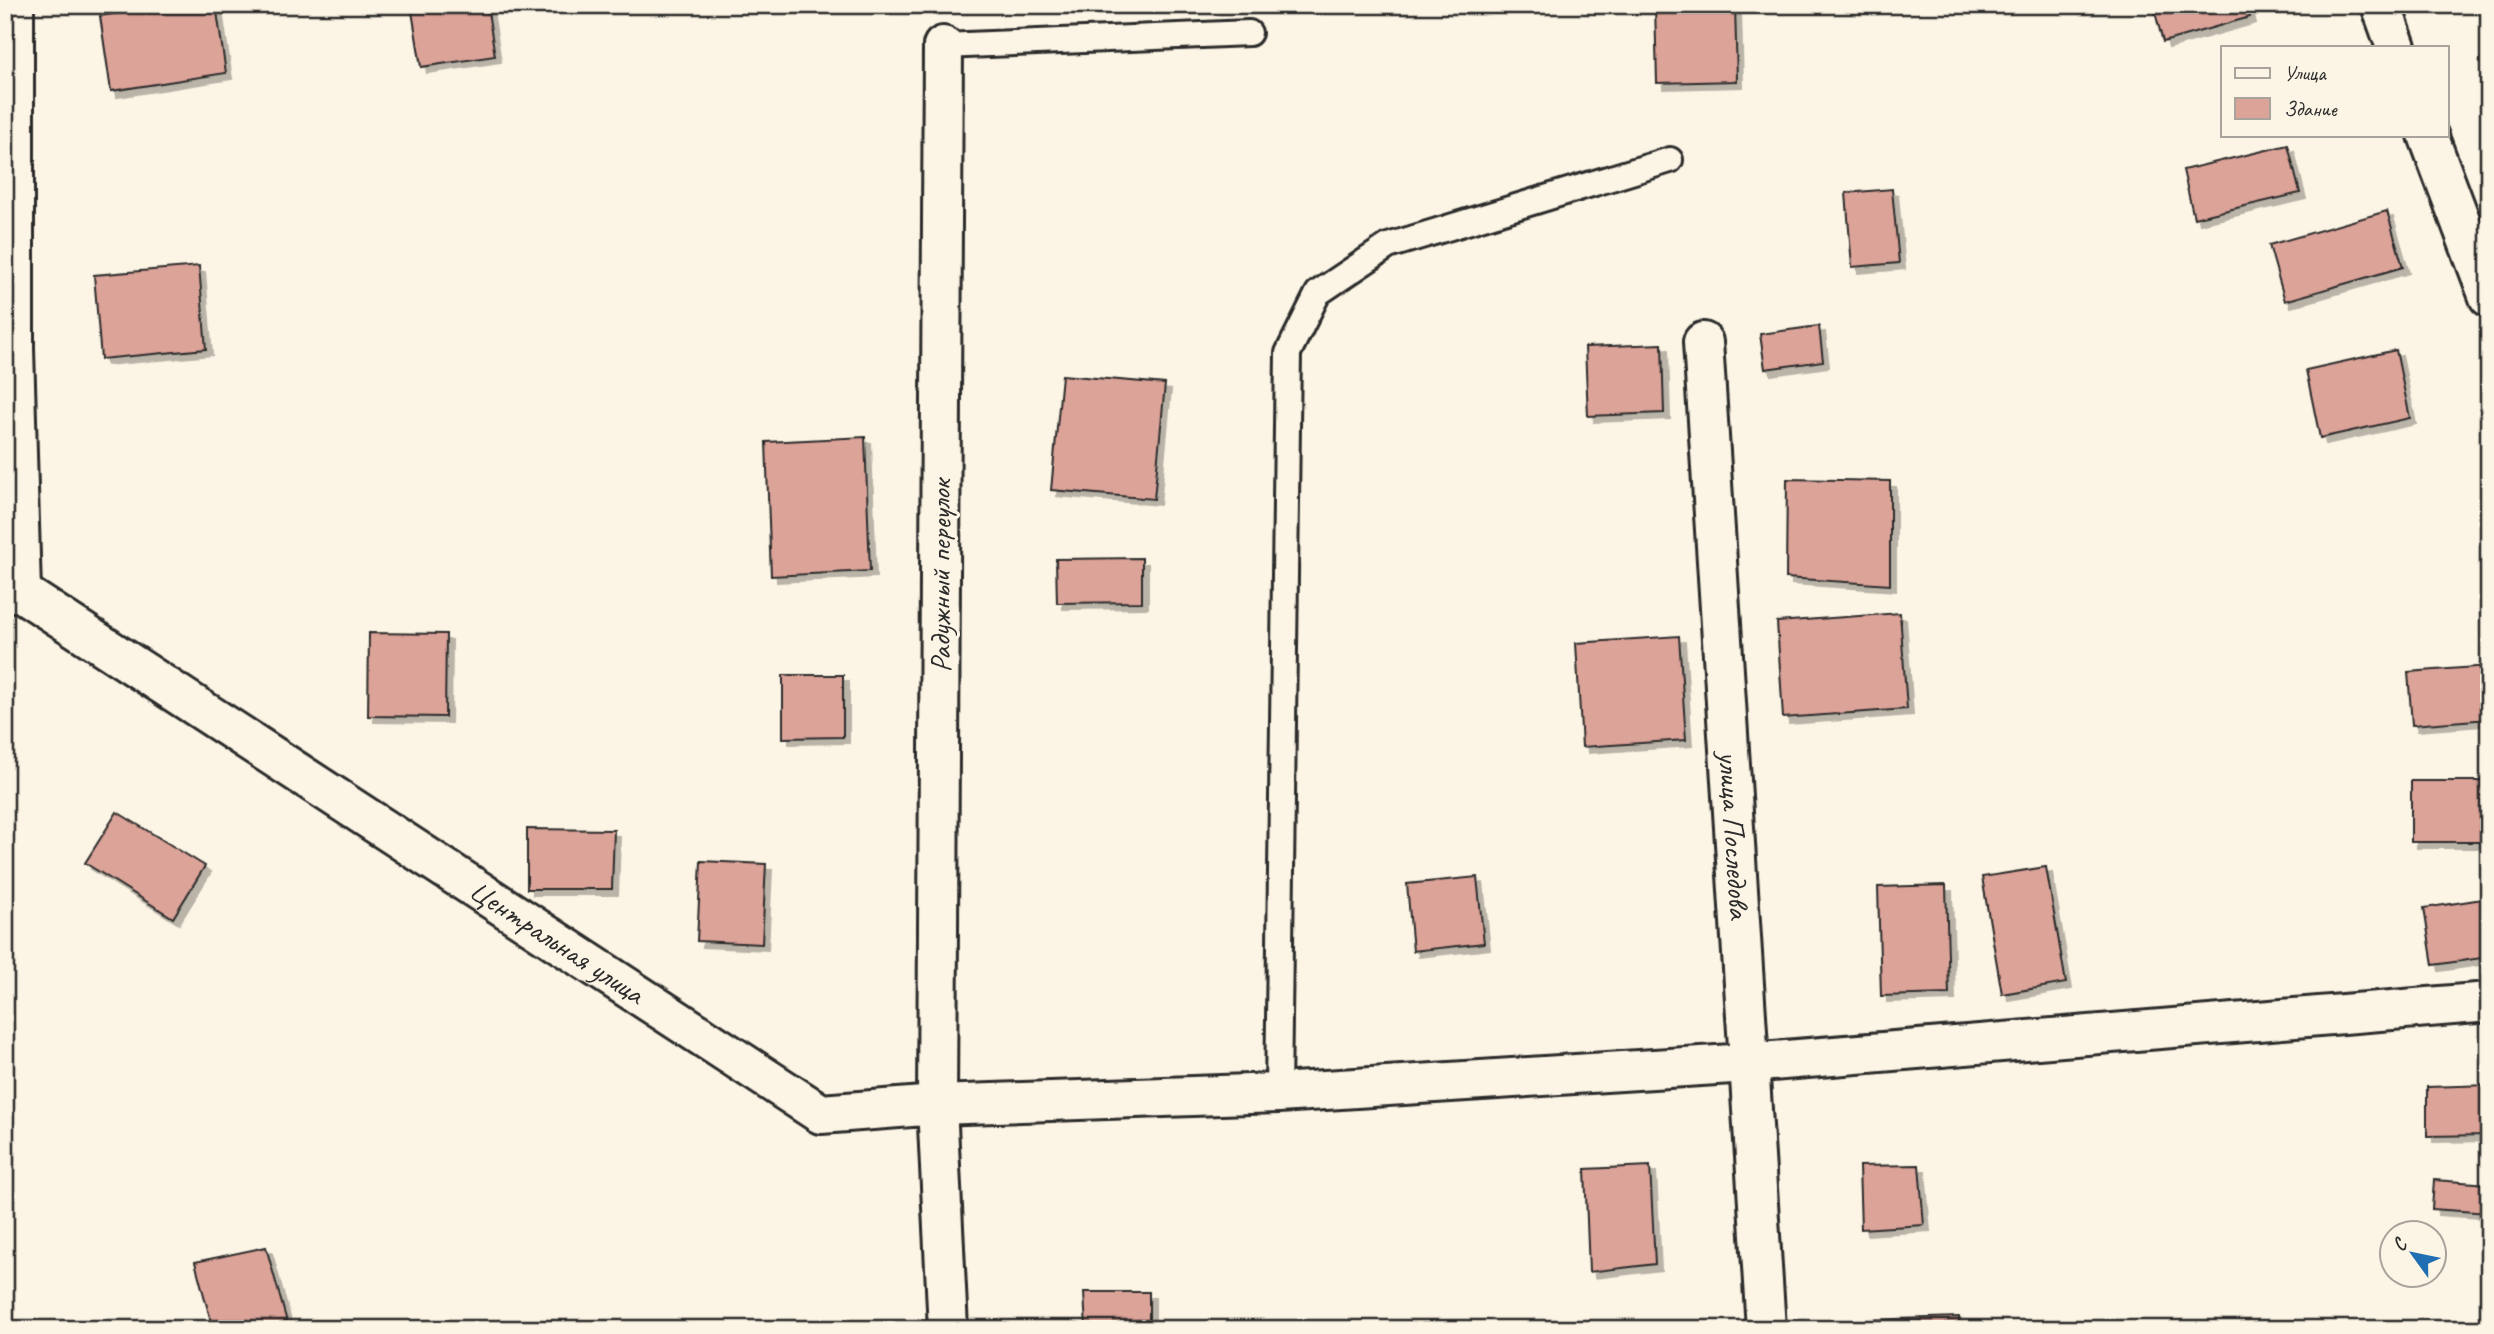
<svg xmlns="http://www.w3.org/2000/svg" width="2494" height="1334" viewBox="0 0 2494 1334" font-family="Caveat,sans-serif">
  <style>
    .building { fill: #dca399; stroke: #2b2b2b; stroke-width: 2; filter: url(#shadow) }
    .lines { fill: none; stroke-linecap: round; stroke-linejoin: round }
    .service-casing { stroke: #2b2b2b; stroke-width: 30 }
    .minor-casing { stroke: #2b2b2b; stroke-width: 44 }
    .service { stroke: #fcf5e5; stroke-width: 24 }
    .minor { stroke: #fcf5e5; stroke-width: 38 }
    .labels { text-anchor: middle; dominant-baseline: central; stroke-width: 6; stroke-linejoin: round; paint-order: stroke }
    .street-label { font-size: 30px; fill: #2b2b2b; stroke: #fcf5e5 }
  </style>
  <defs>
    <filter id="shadow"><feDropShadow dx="6" dy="6" stdDeviation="0" flood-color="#0004"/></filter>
  </defs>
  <rect width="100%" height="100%" fill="#fcf5e5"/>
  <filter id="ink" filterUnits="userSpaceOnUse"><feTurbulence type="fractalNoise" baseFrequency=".0143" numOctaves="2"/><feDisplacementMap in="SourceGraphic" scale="14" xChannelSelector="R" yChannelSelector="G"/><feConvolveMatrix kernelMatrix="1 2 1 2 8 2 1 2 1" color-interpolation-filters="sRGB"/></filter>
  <g filter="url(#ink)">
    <g class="building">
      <polygon points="170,5 216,5 226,73 111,91 100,16"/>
      <polygon points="411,5 487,5 495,56 421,67"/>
      <polygon points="1655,5 1735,5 1737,81 1657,83"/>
      <polygon points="2153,5 2247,5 2250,17 2163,42"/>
      <polygon points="2288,145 2300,193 2194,218 2183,170"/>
      <polygon points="1892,189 1899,263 1852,267 1846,193"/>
      <polygon points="2387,211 2403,267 2285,301 2269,245"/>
      <polygon points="199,266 206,349 101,359 94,275"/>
      <polygon points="1819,326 1823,361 1765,369 1760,334"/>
      <polygon points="1662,344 1664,413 1588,416 1585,347"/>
      <polygon points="2396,350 2410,418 2320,438 2306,370"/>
      <polygon points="1062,375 1165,384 1154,499 1051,490"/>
      <polygon points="865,437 870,571 771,576 766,442"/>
      <polygon points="1787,479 1890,481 1890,585 1786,578"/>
      <polygon points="1142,558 1142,602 1057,603 1056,559"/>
      <polygon points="1900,613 1907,709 1783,718 1777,622"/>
      <polygon points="369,633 446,634 445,717 368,716"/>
      <polygon points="1679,636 1686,740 1582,747 1576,643"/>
      <polygon points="2489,666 2489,719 2412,725 2408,672"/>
      <polygon points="783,675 843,675 843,737 783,738"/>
      <rect x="2411" y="781" width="78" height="61"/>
      <polygon points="117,812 205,866 173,918 85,863"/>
      <polygon points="527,829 614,830 612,889 527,889"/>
      <polygon points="701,861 766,864 762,944 697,941"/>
      <polygon points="2046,867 2066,983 2002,994 1982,877"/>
      <polygon points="1477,877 1484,943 1413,951 1407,884"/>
      <polygon points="1946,885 1949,994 1881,996 1878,887"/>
      <polygon points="2489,898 2489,957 2433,965 2424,908"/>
      <polygon points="2489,1085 2489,1135 2427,1136 2427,1087"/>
      <polygon points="1919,1165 1924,1225 1861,1229 1859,1166"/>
      <polygon points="1650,1166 1655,1264 1589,1272 1585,1169"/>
      <polygon points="2434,1180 2489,1184 2489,1213 2432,1209"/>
      <polygon points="266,1247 289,1329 213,1329 195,1262"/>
      <polygon points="1084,1292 1149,1292 1149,1329 1086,1329"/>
      <polygon points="1959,1317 1960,1329 1835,1329 1835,1321"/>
    </g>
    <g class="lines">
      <defs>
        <g id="service">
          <polyline points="943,46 1249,33"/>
          <polyline points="1278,1093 1288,353 1318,293 1388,246 1670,160"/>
        </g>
        <g id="minor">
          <polyline points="14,5 14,349 21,592"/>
          <polyline points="2381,5 2396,47"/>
          <polyline points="943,46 937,1105 1278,1093 1748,1063 2489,1002"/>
          <polyline points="2428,135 2489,297"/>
          <path id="s1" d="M1703,342L1766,1329"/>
          <path id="s2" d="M5,592H21L821,1114L937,1105L948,1329"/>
        </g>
      </defs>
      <use href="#service" class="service-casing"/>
      <use href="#minor" class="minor-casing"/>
      <use href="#service" class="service"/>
      <use href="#minor" class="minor"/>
    </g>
  </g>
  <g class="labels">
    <g class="street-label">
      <text transform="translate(940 576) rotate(-90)">Радужный переулок</text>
      <text stroke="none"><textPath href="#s1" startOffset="494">улица Последова</textPath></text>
      <text stroke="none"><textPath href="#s2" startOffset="656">Центральная улица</textPath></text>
    </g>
  </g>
  <rect width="2494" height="1334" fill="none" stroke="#fcf5e5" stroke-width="28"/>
  <rect x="14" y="14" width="2466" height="1306" fill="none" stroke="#2b2b2b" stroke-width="2.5" filter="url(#ink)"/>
  <rect x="2221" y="46" width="228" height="91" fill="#fcf5e5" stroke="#a8a49b" stroke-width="2"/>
  <rect x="2235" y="68" width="35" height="10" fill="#fcf5e5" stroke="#a8a49b" stroke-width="2"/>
  <text x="2284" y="80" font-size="21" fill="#2b2b2b">Улица</text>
  <rect x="2235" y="98" width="35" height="21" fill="#dca399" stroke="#a8a49b" stroke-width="2"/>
  <text x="2284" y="116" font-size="21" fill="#2b2b2b">Здание</text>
  <g transform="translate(2413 1254) rotate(303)"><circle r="33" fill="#fcf5e5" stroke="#a8a49b" stroke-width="2"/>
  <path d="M0-5L12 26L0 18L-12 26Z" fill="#1f6fb2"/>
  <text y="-10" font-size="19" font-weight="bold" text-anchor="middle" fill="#2b2b2b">С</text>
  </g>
</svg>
